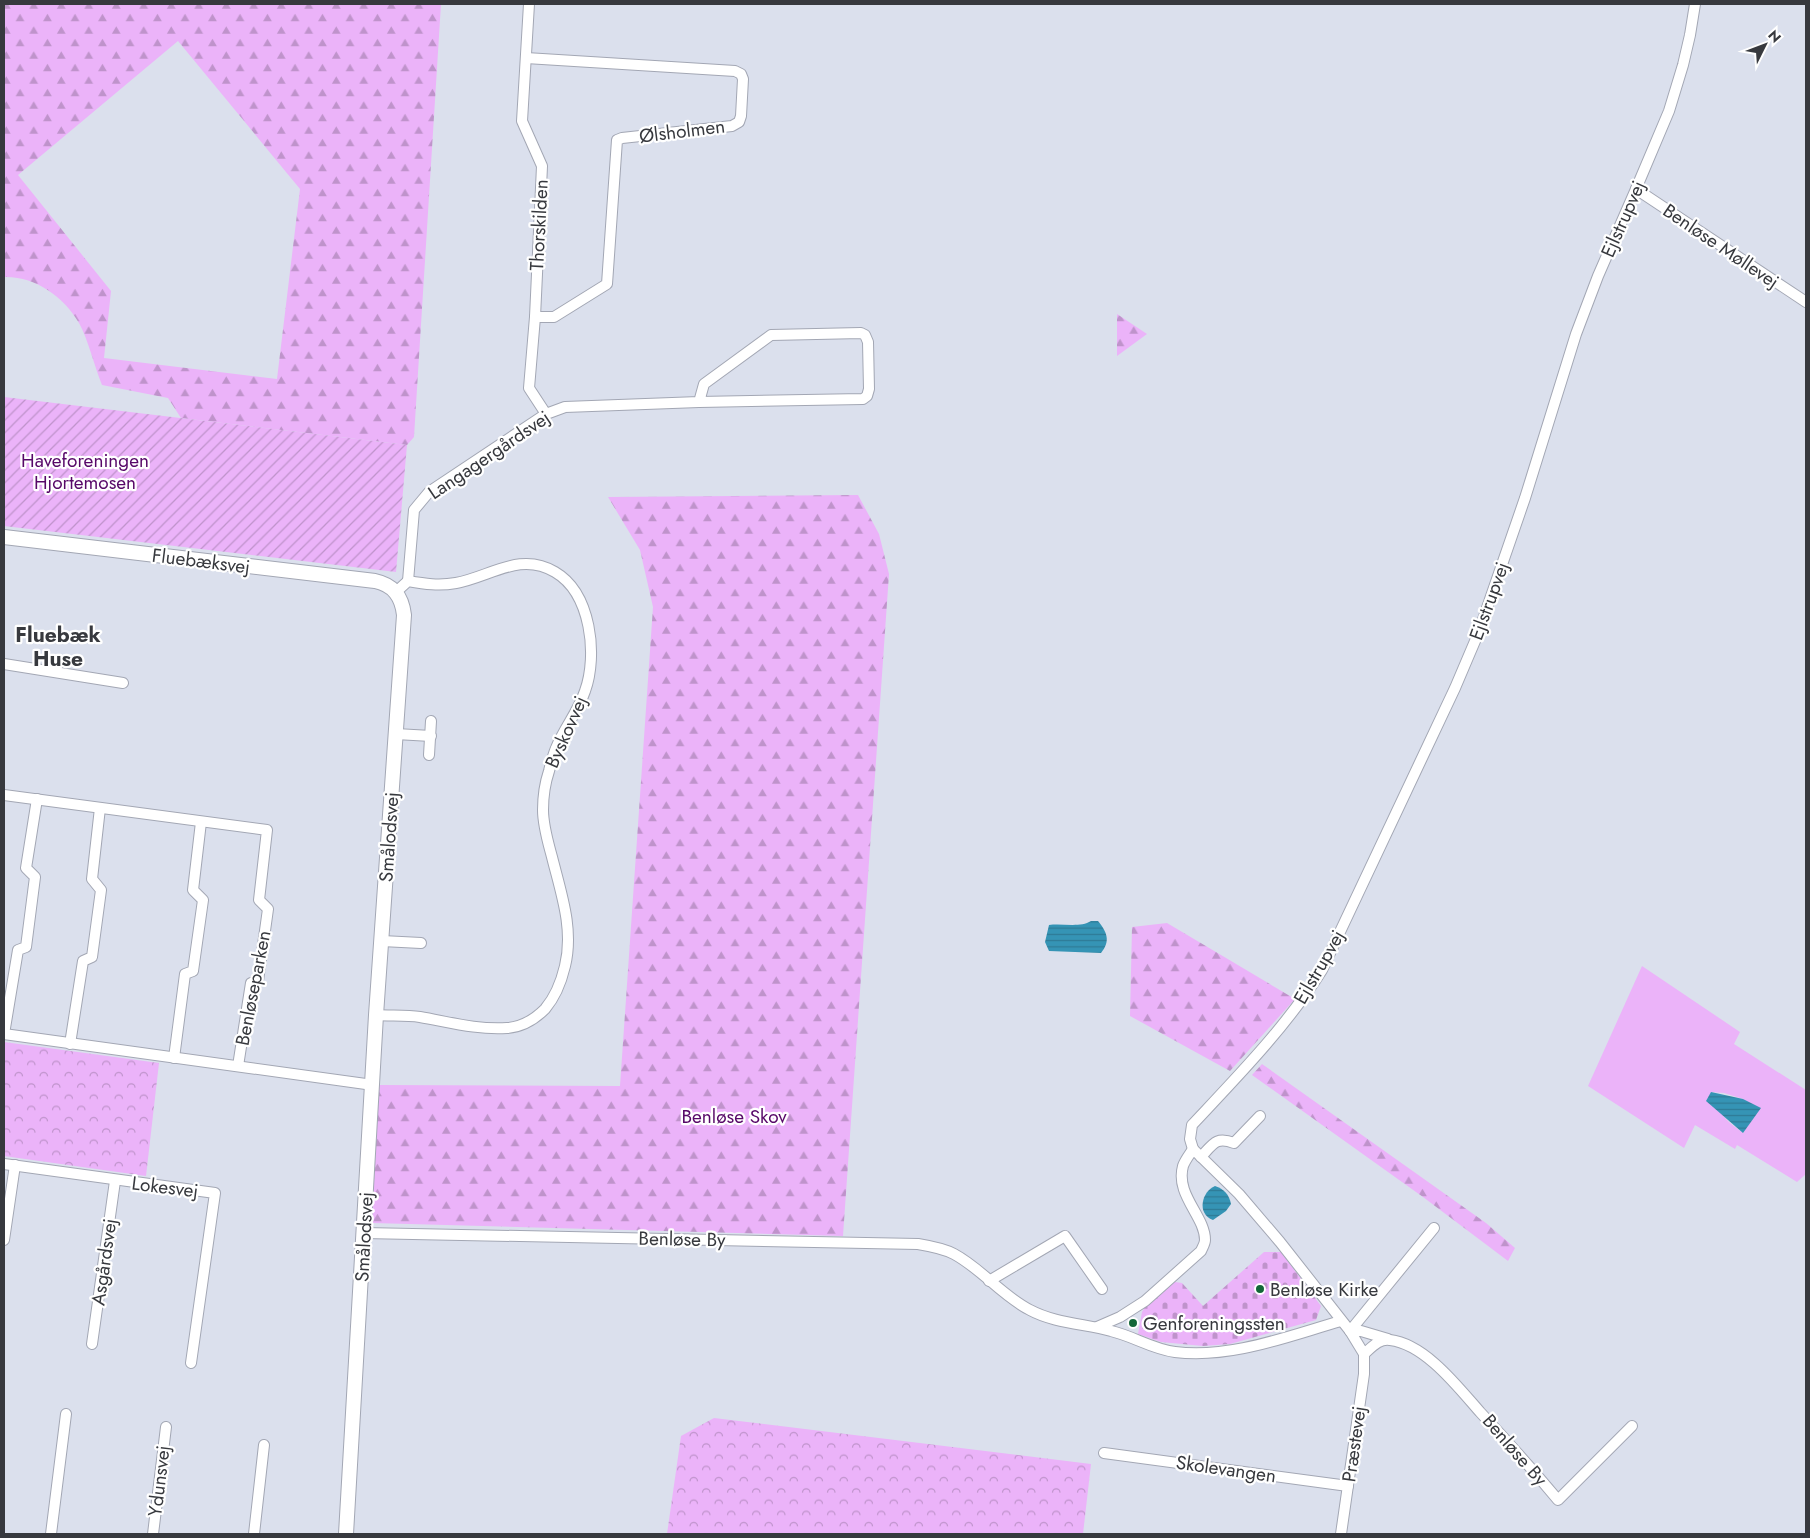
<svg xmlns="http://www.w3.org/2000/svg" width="1810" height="1538" viewBox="0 0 1810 1538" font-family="Jost,sans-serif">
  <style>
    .grass { fill: #ebb3f9; fill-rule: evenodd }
    .forest { fill: url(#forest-firs); fill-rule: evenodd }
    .cemetery { fill: url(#cemetery-stones) }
    .park { fill: url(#park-crowns) }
    .garden { fill: url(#garden-furrows) }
    .water { fill: url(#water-rules) }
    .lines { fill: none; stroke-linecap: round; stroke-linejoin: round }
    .street-casing { stroke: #a3a7b4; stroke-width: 12 }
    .secondary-casing { stroke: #a3a7b4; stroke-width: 16 }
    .street { stroke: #fff; stroke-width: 10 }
    .secondary { stroke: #fff; stroke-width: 14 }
    .poi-dot { fill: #126638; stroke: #fff; stroke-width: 2 }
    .labels { text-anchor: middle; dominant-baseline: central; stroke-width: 4.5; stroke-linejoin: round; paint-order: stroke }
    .street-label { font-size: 19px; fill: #37393e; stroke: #fff }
    .park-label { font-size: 19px; fill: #570868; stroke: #fff }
    .poi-label { font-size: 19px; fill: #37393e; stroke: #fff; text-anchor: start }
    .quarter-label { font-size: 21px; font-weight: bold; fill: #37393e; stroke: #fff }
  </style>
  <defs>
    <pattern id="forest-firs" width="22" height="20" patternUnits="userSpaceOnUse" patternTransform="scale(1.25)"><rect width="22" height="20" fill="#ebb3f9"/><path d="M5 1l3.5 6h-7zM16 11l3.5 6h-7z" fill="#bf93cb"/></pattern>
    <pattern id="cemetery-stones" width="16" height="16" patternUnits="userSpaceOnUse" patternTransform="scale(1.25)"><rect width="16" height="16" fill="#ebb3f9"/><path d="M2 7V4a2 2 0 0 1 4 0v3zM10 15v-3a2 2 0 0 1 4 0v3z" fill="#bf93cb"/></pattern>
    <pattern id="park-crowns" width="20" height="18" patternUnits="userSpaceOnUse" patternTransform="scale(1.25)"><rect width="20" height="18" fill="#ebb3f9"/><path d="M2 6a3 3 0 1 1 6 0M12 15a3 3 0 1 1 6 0" fill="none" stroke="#bf93cb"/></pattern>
    <pattern id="garden-furrows" width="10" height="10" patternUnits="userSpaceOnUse" patternTransform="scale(1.25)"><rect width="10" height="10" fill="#ebb3f9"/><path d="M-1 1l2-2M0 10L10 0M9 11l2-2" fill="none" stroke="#bf93cb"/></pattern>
    <pattern id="water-rules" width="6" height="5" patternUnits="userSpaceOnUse" patternTransform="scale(1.25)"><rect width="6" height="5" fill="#3594b5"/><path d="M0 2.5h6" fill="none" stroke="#2e7a95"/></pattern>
  </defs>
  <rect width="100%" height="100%" fill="#dbe0ed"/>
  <path class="grass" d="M1642,966L1740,1032L1734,1044L1806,1090V1174L1797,1182L1737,1145L1735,1149L1695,1125L1684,1148L1588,1086ZM1711,1092L1724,1093L1743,1099L1744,1133C1725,1121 1719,1113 1711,1092Z"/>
  <g class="forest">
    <path d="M4,4H441L414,437L407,445L181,418L168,398L102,385C95,368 88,339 79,323C64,297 35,276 4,277ZM178,41L300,189L277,379L104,358L111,291L18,175Z"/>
    <polygon points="1117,314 1147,334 1117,356"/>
    <polygon points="858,495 879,534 889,574 843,1236 372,1223 379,1085 620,1086 653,607 640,550 608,497"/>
    <polygon points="1167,923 1295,999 1230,1071 1130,1016 1132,927"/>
    <polygon points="1262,1064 1486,1223 1515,1248 1508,1261 1423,1197 1252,1075"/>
  </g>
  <polygon class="cemetery" points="1264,1252 1281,1252 1321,1306 1316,1320 1230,1344 1203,1346 1161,1342 1138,1334 1142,1312 1145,1307 1175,1282 1182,1283 1203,1306"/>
  <g class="park">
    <polygon points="4,1042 159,1063 146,1176 4,1156"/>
    <polygon points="714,1418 1091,1464 1083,1534 667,1534 681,1436"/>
  </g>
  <polygon class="garden" points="4,397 407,445 396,572 4,526"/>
  <g class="water">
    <path d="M1091,921H1098C1107,932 1111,941 1101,953L1049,951L1045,942L1049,925C1062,923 1080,928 1091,921Z"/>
    <polygon points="1711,1092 1743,1099 1761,1108 1743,1133 1706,1101"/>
    <path d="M1215,1186C1224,1189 1229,1194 1231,1204L1226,1211L1213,1220C1196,1214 1202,1191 1215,1186Z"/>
  </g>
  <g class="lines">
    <defs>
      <g id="street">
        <polyline points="529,4 522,121 542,166 535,317 529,388 546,414"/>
        <polyline points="526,58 735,71 741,74 743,79 741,116 739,122 732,126 622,138 617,140 607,284 554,317 535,317"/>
        <polyline points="1636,189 1806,302"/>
        <polyline points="408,581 414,510 429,492 546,414 565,407 699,402 863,399 867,396 869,389 868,342 865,335 861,333 771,335 704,384 699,402"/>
        <polyline points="4,664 123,683"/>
        <polyline points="396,734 431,736"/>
        <polyline points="429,755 431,721"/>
        <polyline points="4,795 267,830 259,900 268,909 258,981 251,983 238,1066"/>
        <polyline points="382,941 421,943"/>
        <path d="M376,1015C390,1016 406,1015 420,1017C449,1022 477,1030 507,1028C521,1027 535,1019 545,1009C556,996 561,983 565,966C574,929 561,893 552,857C548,842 543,826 543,810C543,797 545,783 549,771C551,763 553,755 556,748C564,728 578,712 585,691C598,655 591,593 555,572C520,551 490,577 456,583C439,586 425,584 408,581L396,592"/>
        <polyline points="4,1034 373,1085"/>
        <polyline points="4,1034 18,950 26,947 35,877 26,868 37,799"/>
        <polyline points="70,1044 83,961 92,957 101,890 92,879 100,808"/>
        <polyline points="174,1058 185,974 193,971 203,900 193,890 201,822"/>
        <path d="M1193,1149L1190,1139L1192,1125C1238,1076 1286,1027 1322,970L1455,688L1478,634L1525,498L1576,334L1598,276L1636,189L1669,111L1683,65L1690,35L1695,4"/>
        <path d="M1201,1157C1213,1144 1216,1136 1234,1143L1260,1116"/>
        <polyline points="4,1164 215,1193 191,1363"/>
        <path d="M364,1233L918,1244C930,1246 943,1248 954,1254C982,1269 1002,1296 1030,1310C1054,1323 1085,1324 1111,1331C1133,1336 1152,1349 1175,1352C1231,1359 1288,1336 1341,1321"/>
        <polyline points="4,1240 15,1165"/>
        <polyline points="989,1281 1065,1236 1102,1289"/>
        <path d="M1097,1327L1120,1317L1145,1301L1201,1251C1202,1248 1205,1244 1205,1240C1205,1216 1175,1195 1183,1166C1185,1160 1190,1154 1193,1149L1239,1194L1280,1242L1350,1331L1364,1354V1374L1341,1534"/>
        <polyline points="1350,1331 1434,1228"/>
        <polyline points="1350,1331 1361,1331 1388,1339"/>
        <polyline points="92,1344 115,1181"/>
        <path d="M1364,1354C1371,1348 1379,1338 1390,1340C1425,1344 1458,1387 1480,1412C1507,1441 1533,1470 1558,1500L1632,1426"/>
        <polyline points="1104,1453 1348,1486"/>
        <polyline points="51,1534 66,1414"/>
        <polyline points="153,1534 166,1427"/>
        <polyline points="254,1534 264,1445"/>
      </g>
      <path id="secondary" d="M4,537L375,581C394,585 402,597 404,615L376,1015L346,1534"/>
    </defs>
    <use href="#street" class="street-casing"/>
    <use href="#secondary" class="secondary-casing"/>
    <use href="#street" class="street"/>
    <use href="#secondary" class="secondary"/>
  </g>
  <g class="poi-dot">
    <circle cx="1260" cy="1289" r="5"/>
    <circle cx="1133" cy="1323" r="5"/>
  </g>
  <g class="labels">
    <g class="street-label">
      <text transform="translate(682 131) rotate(-7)">Ølsholmen</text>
      <text transform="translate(1623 219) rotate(-66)">Ejlstrupvej</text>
      <text transform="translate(539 225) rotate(-87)">Thorskilden</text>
      <text transform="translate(1721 246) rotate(34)">Benløse Møllevej</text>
      <text transform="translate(489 455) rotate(-34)">Langagergårdsvej</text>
      <text transform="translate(201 561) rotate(7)">Fluebæksvej</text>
      <text transform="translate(1489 601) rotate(-70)">Ejlstrupvej</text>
      <text transform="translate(566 732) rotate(-66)">Byskovvej</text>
      <text transform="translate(389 837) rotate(-86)">Smålodsvej</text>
      <text transform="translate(1319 967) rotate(-60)">Ejlstrupvej</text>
      <text transform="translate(253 988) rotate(-79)">Benløseparken</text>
      <text transform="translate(165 1187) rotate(7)">Lokesvej</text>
      <text transform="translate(364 1237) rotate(-87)">Smålodsvej</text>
      <text transform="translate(682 1239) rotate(1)">Benløse By</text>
      <text transform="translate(104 1262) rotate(-82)">Asgårdsvej</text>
      <text transform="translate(1354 1444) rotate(-82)">Præstevej</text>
      <text transform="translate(1515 1450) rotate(49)">Benløse By</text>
      <text transform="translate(1226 1469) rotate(8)">Skolevangen</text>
      <text transform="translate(159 1481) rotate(-83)">Ydunsvej</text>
    </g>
    <g class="park-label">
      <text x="85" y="460">Haveforeningen<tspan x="85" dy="22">Hjortemosen</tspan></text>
      <text x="734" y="1116">Benløse Skov</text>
    </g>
    <g class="poi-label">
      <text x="1270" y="1289">Benløse Kirke</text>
      <text x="1143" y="1323">Genforeningssten</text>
    </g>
    <g class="quarter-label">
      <text x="58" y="635">Fluebæk<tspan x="58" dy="24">Huse</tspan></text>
    </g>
  </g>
  <rect width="1810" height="1538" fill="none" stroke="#37393e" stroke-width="10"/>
  <g transform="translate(1765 45) rotate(48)" stroke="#ffffff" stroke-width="4" paint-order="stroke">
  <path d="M0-4L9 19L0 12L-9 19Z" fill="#37393e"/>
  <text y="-8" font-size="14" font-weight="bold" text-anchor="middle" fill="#37393e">N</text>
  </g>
</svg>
